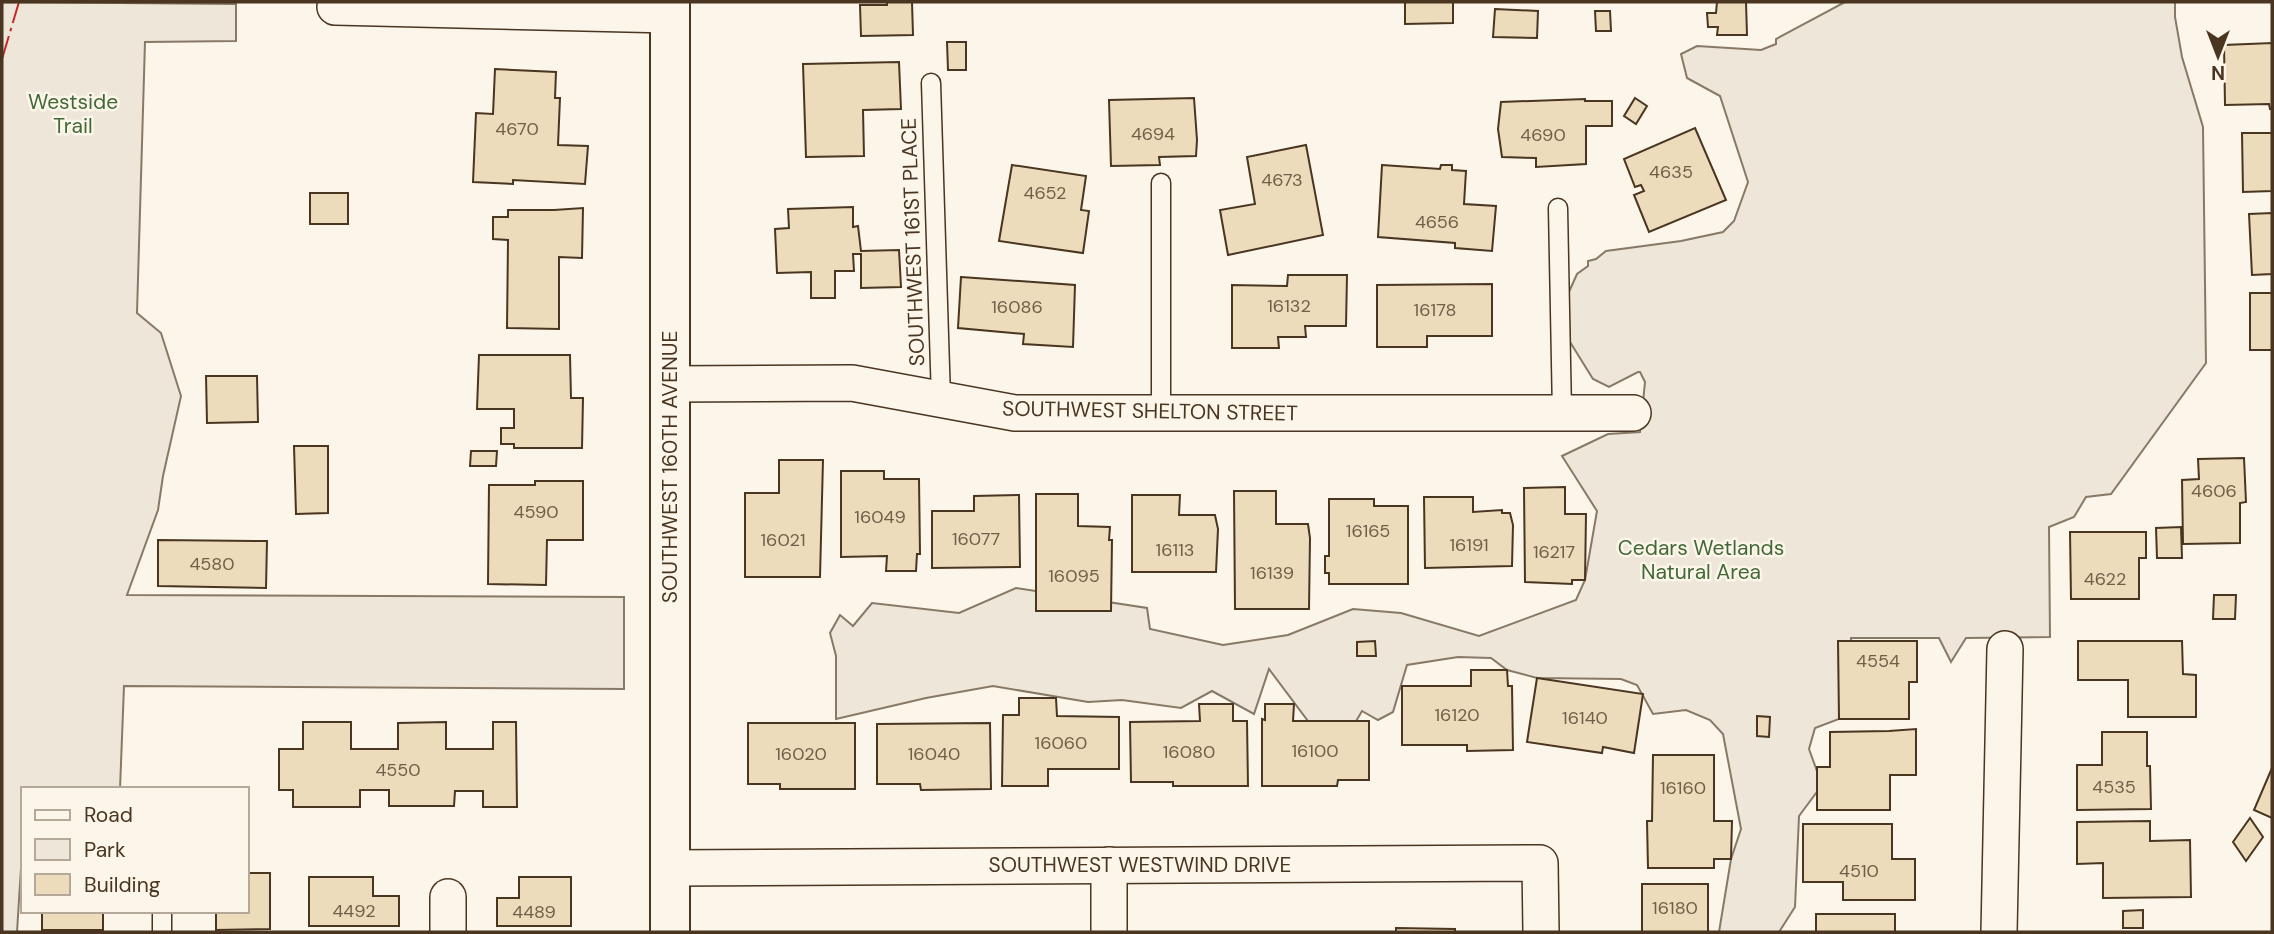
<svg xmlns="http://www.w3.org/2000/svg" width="2274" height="934" viewBox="0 0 2274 934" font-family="'DM Sans',sans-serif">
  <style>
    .green { fill: #ede6d9; stroke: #887966; stroke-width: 2 }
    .building { fill: #ecdcbc; stroke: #4a3520; stroke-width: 2 }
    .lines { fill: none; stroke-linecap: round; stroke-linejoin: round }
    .lane-casing { stroke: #4a3520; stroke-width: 21 }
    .street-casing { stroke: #4a3520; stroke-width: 38 }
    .secondary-casing { stroke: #4a3520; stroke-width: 42 }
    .lane { stroke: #fbf6e9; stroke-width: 18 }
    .street { stroke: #fbf6e9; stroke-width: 35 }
    .secondary { stroke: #fbf6e9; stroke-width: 38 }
    .power { stroke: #c62828; stroke-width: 2; stroke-dasharray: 24 5 3.5 5; stroke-linecap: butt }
    .labels { text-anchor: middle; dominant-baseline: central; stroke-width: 5; stroke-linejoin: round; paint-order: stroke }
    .number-label { font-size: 18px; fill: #725f47 }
    .park-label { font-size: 21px; fill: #436837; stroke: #fbf6e9 }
    .street-label { font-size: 21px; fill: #4a3520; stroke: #fbf6e9 }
  </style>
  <rect width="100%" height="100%" fill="#fbf6e9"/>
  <g class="green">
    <polygon points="2,2 236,4 236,41 145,42 137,313 161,333 181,396 163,476 158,510 127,595 624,597 624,689 124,686 120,789 23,789 23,868 21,868 17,932 2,932"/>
    <polygon points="1845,2 2175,2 2175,17 2182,57 2203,127 2206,363 2111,494 2086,497 2074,517 2049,527 2050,637 1966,638 1951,662 1939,638 1851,638 1853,706 1839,719 1815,728 1809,749 1822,785 1799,816 1795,907 1779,932 1719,932 1731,859 1741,829 1723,734 1710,720 1686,710 1653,714 1637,685 1621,679 1537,678 1507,670 1491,658 1458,657 1407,665 1393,712 1378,720 1362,711 1352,728 1320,737 1269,669 1254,714 1212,691 1181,708 1122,700 1088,702 993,686 926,698 836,719 836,656 830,633 840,615 853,626 872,603 959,613 1016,588 1147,608 1150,629 1223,645 1288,635 1353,609 1401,613 1479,636 1576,600 1585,580 1597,511 1562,456 1608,434 1640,432 1645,382 1640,372 1638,372 1609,387 1593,379 1570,342 1568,294 1577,274 1588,266 1588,261 1596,259 1606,251 1681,241 1723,232 1734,221 1748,182 1720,96 1687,78 1681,54 1697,46 1761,50 1776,44 1776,39"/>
  </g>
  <g class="building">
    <polygon points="887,2 912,2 913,35 861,36 860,5 887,5"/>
    <polygon points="1405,2 1453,2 1453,23 1405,24"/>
    <polygon points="1717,2 1746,2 1747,35 1717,35 1718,27 1708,27 1707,13 1716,13"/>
    <polygon points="1495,9 1538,11 1537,38 1493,37"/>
    <polygon points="1595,11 1610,11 1611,31 1596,31"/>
    <polygon points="947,42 966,42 966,70 948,70"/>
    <polygon points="2272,43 2272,109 2270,109 2269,104 2225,105 2224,45"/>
    <polygon points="899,62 901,109 863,110 864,156 806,157 803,64"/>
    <polygon points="495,69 556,72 555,98 560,98 558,145 588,146 585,184 513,180 513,184 473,182 476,113 493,114"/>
    <polygon points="1194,98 1197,140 1196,156 1159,157 1160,165 1111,166 1109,100"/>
    <polygon points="1635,98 1647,106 1636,124 1624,116"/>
    <polygon points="1585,99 1585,101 1612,101 1612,126 1586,126 1586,164 1536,167 1536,158 1502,157 1498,129 1501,102"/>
    <polygon points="1695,128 1726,200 1649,232 1634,195 1644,191 1641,185 1635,187 1624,159"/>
    <polygon points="2242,133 2272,133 2272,191 2243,192"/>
    <polygon points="1306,145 1323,235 1228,255 1220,210 1255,204 1247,157"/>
    <polygon points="1012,165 1086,176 1081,210 1089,211 1083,253 999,241"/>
    <polygon points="1382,165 1440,169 1441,165 1452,165 1452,170 1466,171 1464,204 1496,206 1492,251 1455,248 1455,243 1378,237"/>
    <rect x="310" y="193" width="38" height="31"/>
    <polygon points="853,207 853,227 858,226 861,251 899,250 901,287 861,288 861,254 853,254 854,271 835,271 835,298 811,298 811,272 777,273 775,229 789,228 788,209"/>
    <polygon points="583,208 582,258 559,257 559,329 507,328 508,240 493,239 493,217 508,217 508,210 554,210"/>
    <polygon points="2272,213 2272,274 2252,275 2249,214"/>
    <polygon points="1288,275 1347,275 1346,326 1305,326 1306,337 1278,337 1279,348 1232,348 1232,285 1287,286"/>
    <polygon points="961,277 1075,285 1073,347 1023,344 1024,334 958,328"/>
    <polygon points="1492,284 1492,336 1427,336 1427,347 1377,347 1377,285"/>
    <rect x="2250" y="293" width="22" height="57"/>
    <polygon points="479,355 570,355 571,398 583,398 582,448 514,448 514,444 501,444 501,428 514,428 514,409 477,409"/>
    <polygon points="206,376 257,376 258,422 207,423"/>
    <polygon points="294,446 328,446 328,513 296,514"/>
    <polygon points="471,451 497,451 496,466 470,466"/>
    <polygon points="2244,458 2246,502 2240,503 2240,543 2183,544 2182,480 2199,479 2198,459"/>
    <polygon points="779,460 823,460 820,577 745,577 745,493 779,493"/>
    <polygon points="841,471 884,471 884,479 919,479 920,554 917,554 916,571 886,571 887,556 841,557"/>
    <polygon points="535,481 583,481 583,540 547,540 546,585 488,584 489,485 535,485"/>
    <polygon points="1565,487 1565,514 1586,514 1585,580 1572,580 1572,584 1525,582 1524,488"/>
    <polygon points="1234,491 1276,491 1276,524 1308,524 1310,538 1309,609 1235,609"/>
    <polygon points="1036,494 1078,494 1078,526 1110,527 1109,540 1112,540 1111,611 1036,611"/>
    <polygon points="1019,495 1020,567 932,568 932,511 974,511 974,496"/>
    <polygon points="1132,495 1180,495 1179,515 1215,515 1218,529 1216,572 1132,572"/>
    <polygon points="1424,497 1473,497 1473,512 1502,510 1502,513 1510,513 1513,525 1512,566 1425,568"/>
    <polygon points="1329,499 1374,499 1374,506 1408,506 1408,584 1329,584 1329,573 1325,573 1325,556 1329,556"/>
    <polygon points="2181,527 2182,558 2157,558 2156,528"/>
    <polygon points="2070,532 2146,532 2146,558 2139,558 2139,599 2071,599"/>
    <polygon points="158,540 267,541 266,588 158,586"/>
    <polygon points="2214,595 2236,595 2235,619 2213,619"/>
    <polygon points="1375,641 1376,656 1357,656 1357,642"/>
    <polygon points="1838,641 1917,641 1917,682 1909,682 1909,719 1839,719"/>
    <polygon points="2078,641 2182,641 2183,674 2196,675 2196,717 2128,717 2128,680 2078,680"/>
    <polygon points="1471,670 1507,670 1508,686 1512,686 1513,750 1467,751 1467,745 1402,745 1402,686 1471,686"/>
    <polygon points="1537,678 1643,694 1634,753 1603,747 1602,753 1527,742"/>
    <polygon points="1019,698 1056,698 1057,716 1119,717 1119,769 1048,769 1048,786 1002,786 1003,715 1019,715"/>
    <polygon points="1199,704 1233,704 1233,721 1247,721 1248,786 1173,786 1173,782 1131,782 1130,722 1200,721"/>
    <polygon points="1265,704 1294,704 1293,721 1369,721 1369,780 1338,780 1337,786 1262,786 1262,719 1265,720"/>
    <polygon points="1757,716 1770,717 1769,737 1757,736"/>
    <polygon points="303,722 351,722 351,749 398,749 398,723 446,722 446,749 493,749 493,722 516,722 517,807 483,807 483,791 455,791 454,806 389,806 389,790 360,790 360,807 293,807 293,790 279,790 279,749 303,749"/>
    <polygon points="748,723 855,723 855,789 780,789 780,784 748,784"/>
    <polygon points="990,723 991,789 921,790 920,784 877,784 877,724"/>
    <polygon points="1916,729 1916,775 1890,775 1890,810 1817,810 1817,767 1830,767 1830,732 1889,731"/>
    <polygon points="2102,732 2147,732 2147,766 2150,766 2151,809 2077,810 2077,765 2102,765"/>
    <polygon points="1653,755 1714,755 1714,821 1732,821 1731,859 1714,859 1714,868 1648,868 1647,821 1652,821"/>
    <polygon points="2272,768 2272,818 2254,810"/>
    <polygon points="2250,818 2263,837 2246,861 2233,842"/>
    <polygon points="2150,821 2150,841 2190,840 2191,897 2103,898 2103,863 2077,864 2077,822"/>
    <polygon points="1803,824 1892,824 1892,859 1915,859 1915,900 1843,900 1843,882 1803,882"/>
    <polygon points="247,873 270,873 270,929 216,930 216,911 247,911"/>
    <polygon points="309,877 373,877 373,896 399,896 399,926 309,926"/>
    <polygon points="519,877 571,877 571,926 497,926 497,898 519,898"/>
    <rect x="1642" y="884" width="66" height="48"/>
    <polygon points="2143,910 2143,928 2123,928 2123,911"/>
    <rect x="42" y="911" width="61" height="19"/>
    <rect x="1816" y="914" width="79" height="18"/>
    <polygon points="1396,928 1455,929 1455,932 1396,932"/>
  </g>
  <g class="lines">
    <defs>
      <g id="lane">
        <polyline points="931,83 941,399"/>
        <polyline points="1161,183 1161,413"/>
        <polyline points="1558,208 1562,413"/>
        <polyline points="162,932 162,911"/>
      </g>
      <g id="street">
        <polyline points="335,7 670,15"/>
        <polyline points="670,384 852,383 1015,413 1633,413"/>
        <polyline points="1109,865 1109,932"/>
        <polyline points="670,868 1540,863 1541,932"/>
        <polyline points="448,897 448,932"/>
        <polyline points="1999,932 2005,649"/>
      </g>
      <polyline id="secondary" points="670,932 670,2"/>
    </defs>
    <use href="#lane" class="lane-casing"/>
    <use href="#street" class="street-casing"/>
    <use href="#secondary" class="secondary-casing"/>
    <use href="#lane" class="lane"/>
    <use href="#street" class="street"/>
    <use href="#secondary" class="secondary"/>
    <polyline class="power" points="2,59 19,2"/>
  </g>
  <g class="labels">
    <g class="number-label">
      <text x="517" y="129">4670</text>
      <text x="1153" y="134">4694</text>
      <text x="1543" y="135">4690</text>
      <text x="1671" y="172">4635</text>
      <text x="1282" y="180">4673</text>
      <text x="1045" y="193">4652</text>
      <text x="1437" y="222">4656</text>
      <text x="1289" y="306">16132</text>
      <text x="1017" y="307">16086</text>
      <text x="1435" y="310">16178</text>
      <text x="2214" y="491">4606</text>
      <text x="536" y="512">4590</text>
      <text x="880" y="517">16049</text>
      <text x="1368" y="531">16165</text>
      <text x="976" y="539">16077</text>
      <text x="783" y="540">16021</text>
      <text x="1469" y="545">16191</text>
      <text x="1175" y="550">16113</text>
      <text x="1554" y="552">16217</text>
      <text x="212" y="564">4580</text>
      <text x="1272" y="573">16139</text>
      <text x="1074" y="576">16095</text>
      <text x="2105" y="579">4622</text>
      <text x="1878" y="661">4554</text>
      <text x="1457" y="715">16120</text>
      <text x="1585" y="718">16140</text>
      <text x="1061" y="743">16060</text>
      <text x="1315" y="751">16100</text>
      <text x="1189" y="752">16080</text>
      <text x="801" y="754">16020</text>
      <text x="934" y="754">16040</text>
      <text x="398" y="770">4550</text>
      <text x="2114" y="787">4535</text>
      <text x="1683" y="788">16160</text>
      <text x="1859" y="871">4510</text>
      <text x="1675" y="908">16180</text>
      <text x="354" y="911">4492</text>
      <text x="534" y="912">4489</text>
    </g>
    <g class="park-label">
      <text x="73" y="102">Westside<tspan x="73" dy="24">Trail</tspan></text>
      <text x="1701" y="548">Cedars Wetlands<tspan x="1701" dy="24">Natural Area</tspan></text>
    </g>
    <g class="street-label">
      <text transform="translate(913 242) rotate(-92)">SOUTHWEST 161ST PLACE</text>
      <text transform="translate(1150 411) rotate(1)">SOUTHWEST SHELTON STREET</text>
      <text transform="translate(670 467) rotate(-90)">SOUTHWEST 160TH AVENUE</text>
      <text x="1140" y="865">SOUTHWEST WESTWIND DRIVE</text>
    </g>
  </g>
  <rect width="2274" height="934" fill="none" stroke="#4a3520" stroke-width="7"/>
  <rect x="21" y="787" width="228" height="126" fill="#fbf6e9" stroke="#b4a999" stroke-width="2"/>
  <rect x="35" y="810" width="35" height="10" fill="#fbf6e9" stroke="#b4a999" stroke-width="2"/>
  <text x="84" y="822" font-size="21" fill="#4a3520">Road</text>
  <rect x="35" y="839" width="35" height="21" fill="#ede6d9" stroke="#b4a999" stroke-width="2"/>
  <text x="84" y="857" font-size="21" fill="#4a3520">Park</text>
  <rect x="35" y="874" width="35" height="21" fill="#ecdcbc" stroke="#b4a999" stroke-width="2"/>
  <text x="84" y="892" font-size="21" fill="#4a3520">Building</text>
  <g transform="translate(2218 56) rotate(180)" stroke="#fbf6e9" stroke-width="5" paint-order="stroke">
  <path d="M0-5L12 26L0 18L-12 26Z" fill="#4a3520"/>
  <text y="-10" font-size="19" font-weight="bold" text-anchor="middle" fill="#4a3520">N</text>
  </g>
</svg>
